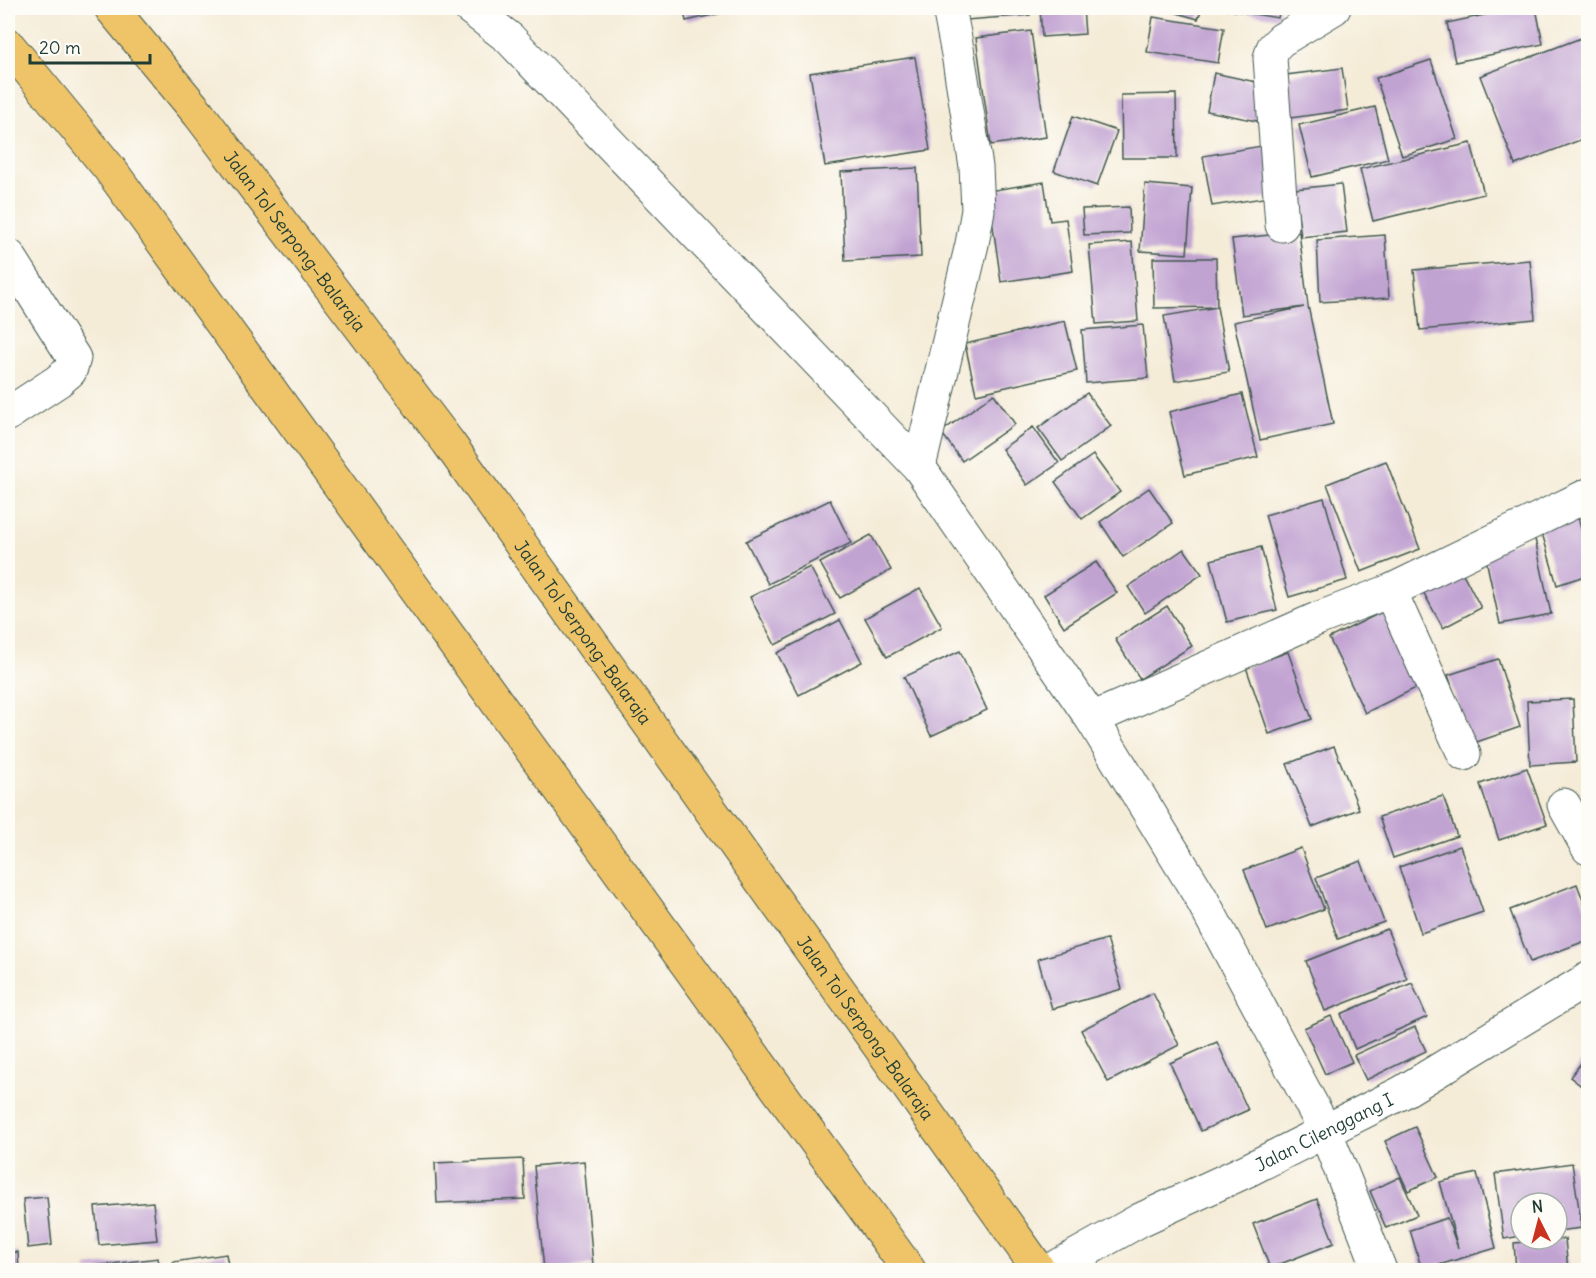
<svg xmlns="http://www.w3.org/2000/svg" width="1596" height="1278" viewBox="0 0 1596 1278" font-family="Delius,sans-serif">
  <style>
    .building { fill: #c1a3d2 }
    .lines { fill: none; stroke-linecap: round; stroke-linejoin: round }
    .minor-casing { stroke: #3f574d; stroke-width: 35 }
    .highway-casing { stroke: #3f574d; stroke-width: 35 }
    .minor { stroke: #fff; stroke-width: 33 }
    .highway { stroke: #efc469; stroke-width: 33 }
    .labels { text-anchor: middle; dominant-baseline: central; stroke-width: 6; stroke-linejoin: round; paint-order: stroke }
    .street-label { font-size: 18px; fill: #1f3d34; stroke: #fdfcf7 }
  </style>
  <rect width="100%" height="100%" fill="#fdfcf7"/>
  <filter id="ink" filterUnits="userSpaceOnUse"><feTurbulence type="fractalNoise" baseFrequency=".0167" numOctaves="2"/><feDisplacementMap in="SourceGraphic" scale="12" xChannelSelector="R" yChannelSelector="G"/><feConvolveMatrix kernelMatrix="1 2 1 2 8 2 1 2 1" color-interpolation-filters="sRGB"/></filter>
  <filter id="wash" filterUnits="userSpaceOnUse"><feTurbulence type="fractalNoise" baseFrequency=".008" numOctaves="4" result="noise"/><feDisplacementMap in="SourceGraphic" scale="24" xChannelSelector="R" yChannelSelector="G"/><feGaussianBlur stdDeviation="1.35" result="paint"/><feColorMatrix in="noise" values="0 0 0 0 0 0 0 0 0 0 0 0 0 0 0 0 0 1.4 0 .05"/><feComposite in="paint" operator="in"/></filter>
  <g filter="url(#wash)">
    <rect width="100%" height="100%" fill="#f5ecd8"/>
    <g id="blocks">
      <g class="building">
        <polygon points="683,8 743,8 686,21"/>
        <polygon points="965,8 1030,8 1030,15 966,20"/>
        <polygon points="1040,8 1083,8 1085,34 1042,37"/>
        <polygon points="1160,8 1202,8 1198,19"/>
        <polygon points="1224,8 1280,8 1278,18 1224,9"/>
        <polygon points="1469,8 1489,8 1475,17"/>
        <polygon points="1517,8 1536,8 1543,44 1455,62 1447,23"/>
        <polygon points="1153,17 1224,28 1218,63 1147,52"/>
        <polygon points="1031,31 1046,137 991,145 976,38"/>
        <polygon points="1581,38 1588,58 1588,137 1515,165 1480,76"/>
        <polygon points="915,57 930,150 825,166 810,73"/>
        <polygon points="1431,60 1457,139 1402,156 1376,78"/>
        <polygon points="1342,68 1348,110 1283,119 1278,76"/>
        <polygon points="1214,73 1270,85 1262,122 1207,111"/>
        <polygon points="1176,94 1177,158 1122,158 1121,95"/>
        <polygon points="1375,107 1388,159 1312,177 1299,125"/>
        <polygon points="1073,116 1117,131 1097,186 1054,171"/>
        <polygon points="1471,143 1484,194 1373,221 1360,169"/>
        <polygon points="1267,145 1276,196 1212,206 1203,156"/>
        <polygon points="917,168 921,257 845,261 841,172"/>
        <polygon points="1044,182 1050,221 1066,219 1073,271 1001,282 988,191"/>
        <polygon points="1145,184 1192,188 1187,254 1140,251"/>
        <polygon points="1341,184 1347,232 1301,237 1295,189"/>
        <polygon points="1129,207 1130,233 1084,235 1082,209"/>
        <polygon points="1299,232 1308,306 1333,424 1260,440 1234,322 1304,307 1242,315 1232,239"/>
        <polygon points="1385,235 1389,298 1320,302 1317,240"/>
        <polygon points="1132,242 1138,321 1096,324 1089,245"/>
        <polygon points="1153,258 1216,258 1217,307 1154,308"/>
        <polygon points="1530,260 1535,319 1420,330 1414,270"/>
        <polygon points="1217,307 1229,372 1175,381 1164,316"/>
        <polygon points="1065,321 1077,371 976,394 965,344"/>
        <polygon points="1143,325 1148,378 1086,383 1082,330"/>
        <polygon points="1087,393 1111,426 1062,461 1038,428"/>
        <polygon points="994,394 1015,424 962,461 941,432"/>
        <polygon points="1242,394 1258,457 1185,475 1169,412"/>
        <polygon points="1033,427 1059,463 1027,485 1002,449"/>
        <polygon points="1093,455 1120,492 1082,519 1055,482"/>
        <polygon points="1386,461 1420,549 1361,572 1327,484"/>
        <polygon points="1149,488 1173,523 1123,557 1100,522"/>
        <polygon points="1324,498 1347,580 1289,597 1265,515"/>
        <polygon points="830,500 851,543 768,584 746,541"/>
        <polygon points="1577,514 1588,554 1588,575 1557,585 1540,526"/>
        <polygon points="871,535 891,570 840,598 820,563"/>
        <polygon points="1535,539 1551,614 1500,624 1484,550"/>
        <polygon points="1261,547 1277,610 1227,622 1211,560"/>
        <polygon points="1184,549 1202,574 1145,613 1128,587"/>
        <polygon points="1096,562 1117,593 1064,627 1044,595"/>
        <polygon points="1459,566 1481,608 1443,628 1420,586"/>
        <polygon points="810,567 835,614 775,645 750,597"/>
        <polygon points="920,588 942,627 887,657 865,618"/>
        <polygon points="1167,606 1192,646 1140,679 1115,639"/>
        <polygon points="1384,611 1420,686 1365,713 1329,638"/>
        <polygon points="840,620 862,662 799,695 777,653"/>
        <polygon points="960,651 987,710 931,736 904,677"/>
        <polygon points="1288,652 1312,719 1269,734 1246,667"/>
        <polygon points="1498,659 1520,727 1471,744 1448,675"/>
        <polygon points="1573,699 1576,762 1530,765 1527,701"/>
        <polygon points="1334,746 1359,809 1312,827 1287,764"/>
        <polygon points="1527,768 1547,824 1499,840 1480,784"/>
        <polygon points="1443,796 1457,836 1393,858 1379,817"/>
        <polygon points="1460,846 1483,912 1421,933 1399,867"/>
        <polygon points="1301,848 1324,909 1267,930 1244,870"/>
        <polygon points="1361,861 1384,922 1338,939 1316,878"/>
        <polygon points="1577,884 1588,914 1588,940 1530,962 1510,910"/>
        <polygon points="1387,929 1407,979 1325,1011 1306,961"/>
        <polygon points="1107,939 1122,989 1052,1009 1038,959"/>
        <polygon points="1412,983 1427,1017 1355,1049 1341,1014"/>
        <polygon points="1153,993 1179,1045 1108,1082 1081,1030"/>
        <polygon points="1331,1016 1352,1062 1325,1074 1304,1028"/>
        <polygon points="1415,1027 1426,1051 1366,1080 1354,1055"/>
        <polygon points="1217,1042 1248,1110 1201,1131 1170,1063"/>
        <polygon points="1588,1054 1588,1091 1570,1077"/>
        <polygon points="1415,1127 1438,1177 1408,1191 1385,1141"/>
        <polygon points="523,1159 525,1199 437,1203 435,1163"/>
        <polygon points="584,1161 593,1265 544,1270 534,1166"/>
        <polygon points="1572,1163 1582,1228 1557,1231 1557,1203 1521,1203 1521,1236 1504,1239 1495,1174"/>
        <polygon points="1477,1173 1496,1248 1422,1270 1410,1230 1447,1218 1458,1248 1440,1182"/>
        <polygon points="1400,1177 1417,1215 1386,1228 1370,1191"/>
        <polygon points="47,1197 52,1245 28,1248 23,1199"/>
        <polygon points="1317,1199 1334,1243 1270,1268 1253,1224"/>
        <polygon points="153,1202 157,1240 99,1245 95,1207"/>
        <polygon points="1565,1239 1568,1270 1516,1270 1514,1243"/>
        <polygon points="18,1252 19,1270 8,1270 8,1253"/>
        <polygon points="226,1254 229,1270 175,1270 173,1262"/>
        <polygon points="158,1258 160,1270 87,1270 87,1267"/>
      </g>
    </g>
  </g>
  <g filter="url(#ink)">
    <use href="#blocks" fill-opacity="0" stroke="#3f574d" stroke-width="1.5"/>
    <g class="lines">
      <defs>
        <g id="minor">
          <polyline points="470,8 509,38 919,467 1092,719 1200,896 1325,1130 1380,1270"/>
          <polyline points="1282,225 1270,58 1273,48 1281,40 1334,8"/>
          <polyline points="8,414 58,381 70,371 74,358 9,256"/>
          <polyline points="919,467 972,244 978,210 976,167 958,54 949,8"/>
          <polyline points="1390,591 1464,754"/>
          <polyline points="1092,719 1317,619 1390,591 1588,495"/>
          <polyline points="1564,805 1588,848"/>
          <path id="s1" d="M1051,1270L1140,1220L1248,1170L1401,1093L1588,979"/>
        </g>
        <g id="highway">
          <path id="s2" d="M111,8L199,114L448,442L1039,1270"/>
          <polyline points="8,45 109,168 909,1270"/>
        </g>
      </defs>
      <use href="#minor" class="minor-casing"/>
      <use href="#highway" class="highway-casing"/>
      <use href="#minor" class="minor"/>
      <use href="#highway" class="highway"/>
    </g>
  </g>
  <g class="labels">
    <g class="street-label">
      <text stroke="none"><textPath href="#s2" startOffset="297">Jalan Tol Serpong–Balaraja</textPath></text>
      <text stroke="none"><textPath href="#s2" startOffset="783">Jalan Tol Serpong–Balaraja</textPath></text>
      <text stroke="none"><textPath href="#s2" startOffset="1269">Jalan Tol Serpong–Balaraja</textPath></text>
      <text stroke="none"><textPath href="#s1" startOffset="306">Jalan Cilenggang I</textPath></text>
    </g>
  </g>
  <rect width="1596" height="1278" fill="none" stroke="#fdfcf7" stroke-width="30"/>
  <g transform="translate(1539 1221) rotate(354)"><circle r="28" fill="#fdfcf7" stroke="#a4b0a9" stroke-width="1.5"/>
  <path d="M0-4.5L10 22L0 15L-10 22Z" fill="#c8321e"/>
  <text y="-9" font-size="16" font-weight="bold" text-anchor="middle" fill="#1f3d34">N</text>
  </g>
  <path d="M30 54v9h120v-9" fill="none" stroke="#1f3d34" stroke-width="3"/>
  <text x="39" y="54" font-size="18" fill="#1f3d34" stroke="#fdfcf7" stroke-width="4.5" paint-order="stroke">20 m</text>
</svg>
